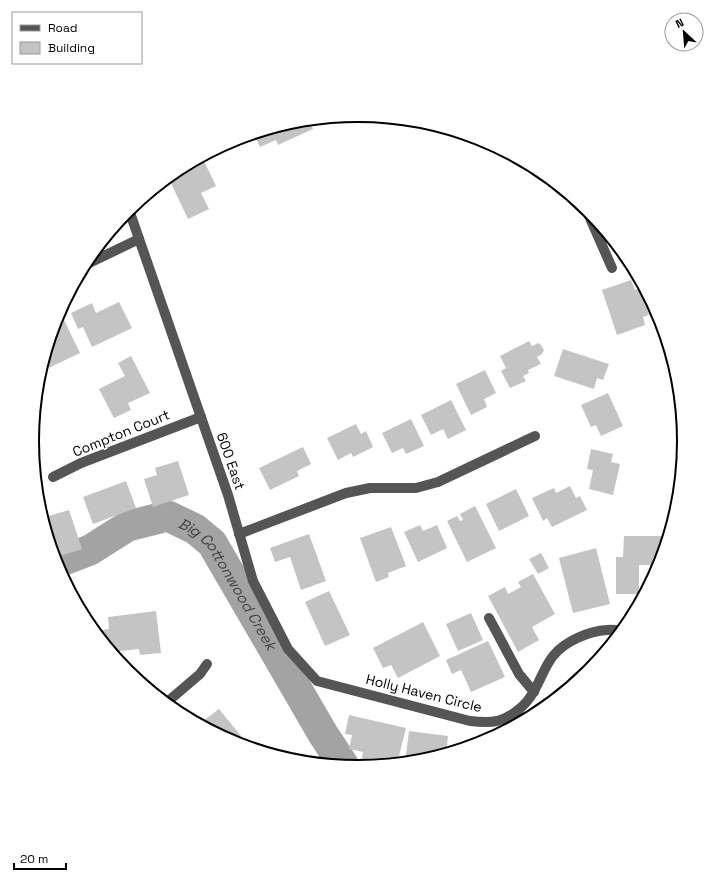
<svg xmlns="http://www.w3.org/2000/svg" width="716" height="883" viewBox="0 0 716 883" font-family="'Space Grotesk',sans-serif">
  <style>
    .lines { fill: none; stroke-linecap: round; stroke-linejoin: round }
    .river { stroke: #a3a3a3; stroke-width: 31 }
    .building { fill: #c4c4c4 }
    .minor { stroke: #555; stroke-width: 10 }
    .labels { text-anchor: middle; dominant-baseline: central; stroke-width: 3.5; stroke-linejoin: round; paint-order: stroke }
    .street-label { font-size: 14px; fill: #000; stroke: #fff }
    .water-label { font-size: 15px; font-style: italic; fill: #444; stroke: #fff }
    .rim { fill: none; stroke: #000; stroke-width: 2 }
  </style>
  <rect width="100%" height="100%" fill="#fff"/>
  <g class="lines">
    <path class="river" id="s1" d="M56,563L90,550L128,526L168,516L195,529L212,543L323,734L344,766"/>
  </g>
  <g class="building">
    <polygon points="309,120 313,129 278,145 276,140 260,147 254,134 295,122"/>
    <polygon points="202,157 216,186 201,193 209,209 188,219 168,177 177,170"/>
    <polygon points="631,280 635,290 640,288 649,315 643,317 645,325 617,335 602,290"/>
    <polygon points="119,302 132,328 92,347 83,327 78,329 71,313 92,303 96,313"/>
    <polygon points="63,318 80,353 40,372 55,322"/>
    <polygon points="529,341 532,346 538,343 541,345 544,350 542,354 537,357 541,364 528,370 529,373 523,376 526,381 510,388 501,371 506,368 500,356"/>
    <polygon points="563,349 609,364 603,380 597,378 594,389 554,376"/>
    <polygon points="131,356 150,393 128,403 131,410 114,418 99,389 125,376 118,363"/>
    <polygon points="485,370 496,393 484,399 487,407 471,415 456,384"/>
    <polygon points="608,393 623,426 601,436 596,425 591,427 581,405"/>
    <polygon points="451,400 466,430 448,439 443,429 431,435 421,415"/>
    <polygon points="411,419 424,446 406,454 403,448 392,453 382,433"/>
    <polygon points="356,424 361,434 366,431 373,447 353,457 351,453 338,460 327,438"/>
    <polygon points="303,447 311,464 297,471 299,476 270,490 259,468"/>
    <polygon points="591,449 613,454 611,462 620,464 613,495 589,489 593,470 587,469"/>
    <polygon points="178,461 189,495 153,507 144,479 157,475 155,468"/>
    <polygon points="126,481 136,508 93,524 83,497"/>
    <polygon points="570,486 576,498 580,496 587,510 552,527 547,518 543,521 532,498 554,488 556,493"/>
    <polygon points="516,489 529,516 499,531 486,504"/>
    <polygon points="475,506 496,548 467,562 447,521 457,516 460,521 463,520 460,514"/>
    <polygon points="69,510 82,549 54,558 42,518"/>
    <polygon points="420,525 423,531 437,525 447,548 418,562 404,532"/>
    <polygon points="391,527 406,566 388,573 389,577 376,582 360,538"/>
    <polygon points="309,534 326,581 301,590 290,557 275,562 270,548"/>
    <polygon points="624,536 668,536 660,565 639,565 639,594 616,594 616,557 623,557"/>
    <polygon points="596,548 610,604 573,613 559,558"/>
    <polygon points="541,553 549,568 538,574 529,559"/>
    <polygon points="533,574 555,614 532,627 539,640 518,652 488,596 505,587 508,594 521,587 518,582"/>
    <polygon points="329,591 350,635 325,646 305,602"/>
    <polygon points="156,611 161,653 140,655 139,649 111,652 103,642 101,630 109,629 108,617"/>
    <polygon points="471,613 483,640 458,651 446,624"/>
    <polygon points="423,622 440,656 398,678 391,665 383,668 373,648"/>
    <polygon points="488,641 505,677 471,692 461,670 452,674 446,660"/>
    <polygon points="219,709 251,748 233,743 199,724"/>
    <polygon points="349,715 406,728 397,764 360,767 363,752 349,749 352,735 345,734"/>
    <polygon points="409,731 448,736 446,754 421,761 405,763"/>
  </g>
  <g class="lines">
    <g class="minor">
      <polyline points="586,209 612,268"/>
      <path d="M129,210L228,495L253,581L288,649L317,681L470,721C479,722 488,723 497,721C513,717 527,704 534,691C541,679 545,666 553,656C565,641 589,631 607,630C612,629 617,630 622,631"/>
      <polyline points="85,265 139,239"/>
      <polyline points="53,477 81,463 201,417"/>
      <polyline points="239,534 346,493 370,488 416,488 438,482 535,436"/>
      <polyline points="489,618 519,674 534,692"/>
      <polyline points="166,703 200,674 207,664"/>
    </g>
  </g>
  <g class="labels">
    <g class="street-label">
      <text transform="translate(121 433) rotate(-22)">Compton Court</text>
      <text transform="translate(231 461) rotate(71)">600 East</text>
      <text transform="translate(424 693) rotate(14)">Holly Haven Circle</text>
    </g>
    <g class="water-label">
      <text stroke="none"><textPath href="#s1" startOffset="216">Big Cottonwood Creek</textPath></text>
    </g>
  </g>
  <path d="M0 0H716V883H0ZM39 441a319 319 0 1 1 638 0a319 319 0 1 1-638 0Z" fill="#fff" fill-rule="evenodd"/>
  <path class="rim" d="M39 441a319 319 0 1 1 638 0a319 319 0 1 1-638 0Z"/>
  <rect x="12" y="12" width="130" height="52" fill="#ffffff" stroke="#999999"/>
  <rect x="20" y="25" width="20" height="6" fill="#555555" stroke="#999999"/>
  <text x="48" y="32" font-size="12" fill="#000000">Road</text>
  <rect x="20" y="42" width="20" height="12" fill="#c4c4c4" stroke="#999999"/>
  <text x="48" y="52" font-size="12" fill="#000000">Building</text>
  <g transform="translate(684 32) rotate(334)"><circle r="19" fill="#ffffff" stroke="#999999"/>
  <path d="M0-3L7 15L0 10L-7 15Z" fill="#000000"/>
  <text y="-6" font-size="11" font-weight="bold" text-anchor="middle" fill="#000000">N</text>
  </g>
  <path d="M14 863v6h52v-6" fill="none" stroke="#000000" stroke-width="2"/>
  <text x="20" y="863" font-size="12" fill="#000000" stroke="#ffffff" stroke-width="3" paint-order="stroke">20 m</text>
</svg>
